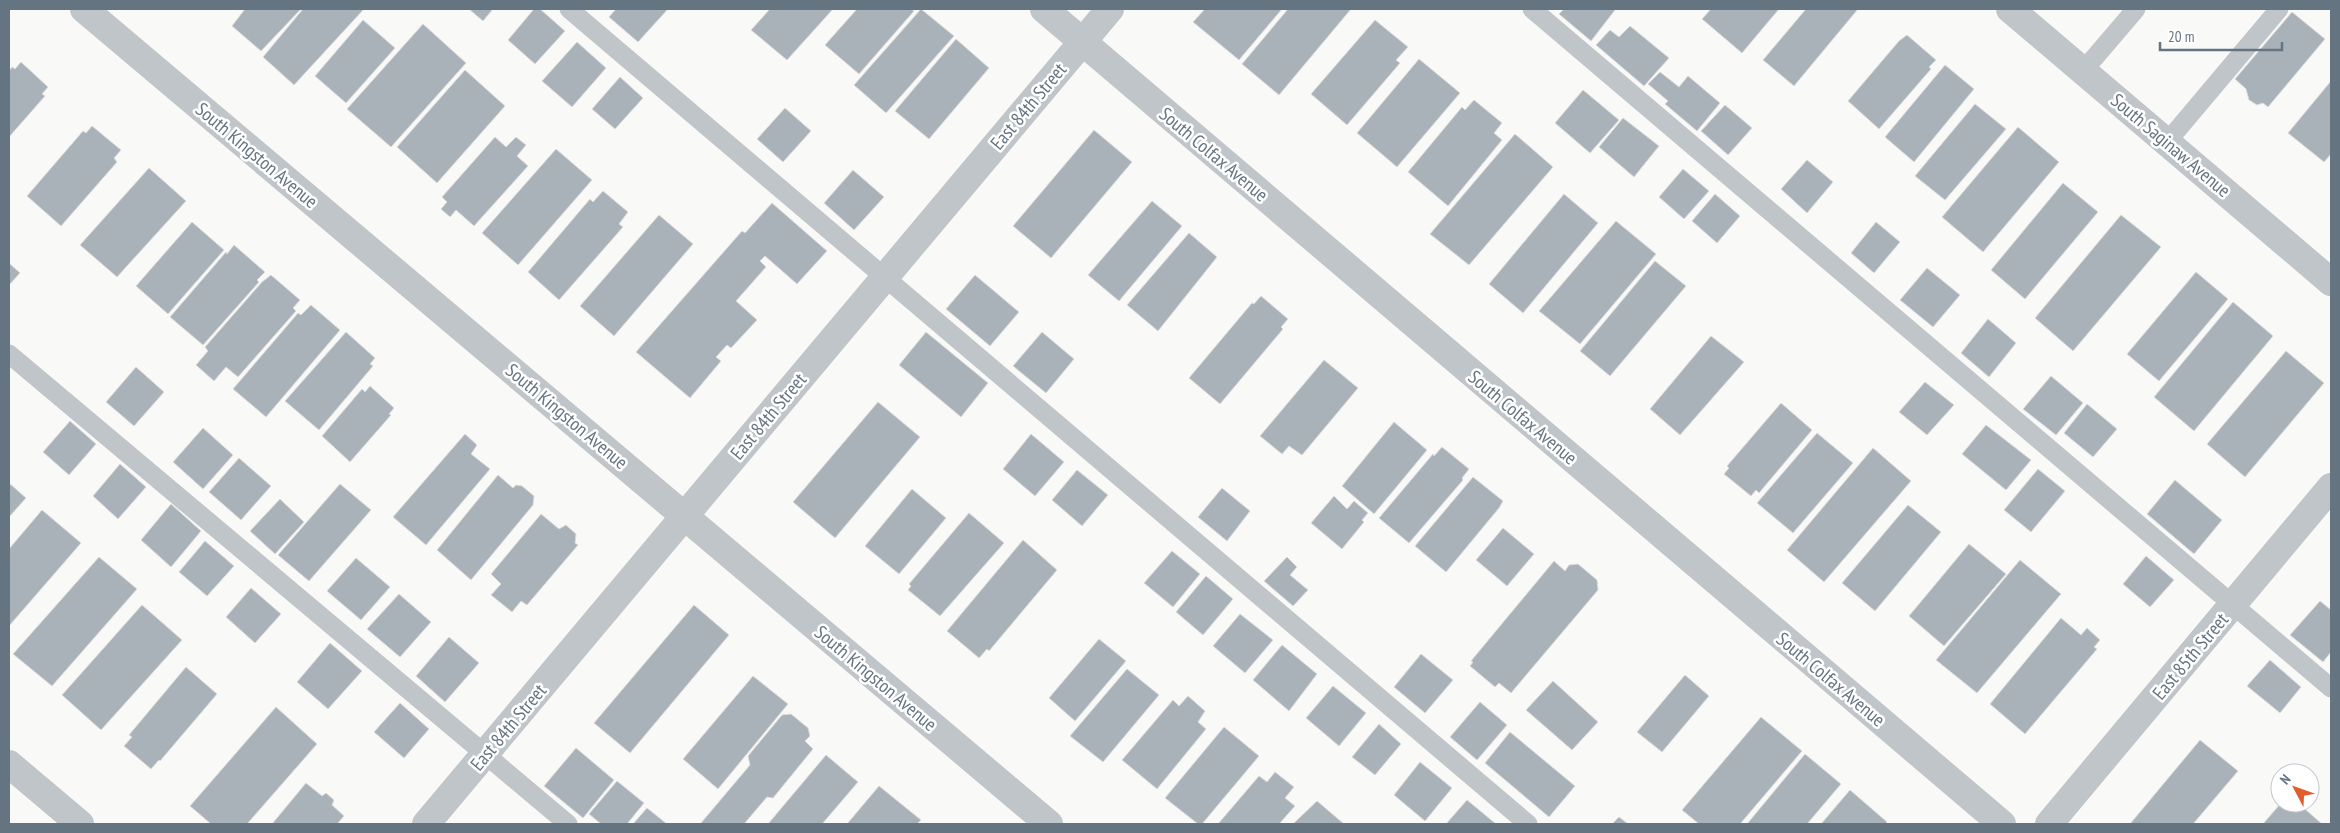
<svg xmlns="http://www.w3.org/2000/svg" width="2340" height="833" viewBox="0 0 2340 833" font-family="'PT Sans Narrow',sans-serif">
  <style>
    .building { fill: #a9b2b8; stroke: #dbdbd9 }
    .lines { fill: none; stroke-linecap: round; stroke-linejoin: round }
    .service { stroke: #c0c5c9; stroke-width: 19 }
    .minor { stroke: #c0c5c9; stroke-width: 28 }
    .labels { text-anchor: middle; dominant-baseline: central; stroke-width: 5; stroke-linejoin: round; paint-order: stroke }
    .street-label { font-size: 19px; fill: #647481; stroke: #fff }
  </style>
  <rect width="100%" height="100%" fill="#f9f9f7"/>
  <g class="building">
    <polygon points="245,9 301,9 261,51 232,26"/>
    <polygon points="303,9 364,9 294,85 263,57"/>
    <polygon points="469,9 493,9 483,21"/>
    <polygon points="534,9 540,9 565,31 535,64 508,40"/>
    <polygon points="616,9 668,9 638,42 609,17"/>
    <polygon points="770,9 833,9 787,60 751,30"/>
    <polygon points="857,9 911,9 914,11 859,74 825,45"/>
    <polygon points="921,9 954,36 886,113 854,85"/>
    <polygon points="1205,9 1282,9 1239,60 1193,22"/>
    <polygon points="1288,9 1351,9 1279,95 1242,64"/>
    <polygon points="1564,9 1613,9 1615,10 1591,41 1559,14"/>
    <polygon points="1711,9 1779,9 1742,53 1702,19"/>
    <polygon points="1806,9 1858,9 1794,86 1763,60"/>
    <polygon points="2292,12 2325,39 2268,107 2263,103 2257,105 2249,100 2246,89 2235,79"/>
    <polygon points="363,20 395,48 346,103 315,76"/>
    <polygon points="1375,20 1408,47 1396,60 1400,63 1347,125 1311,94"/>
    <polygon points="423,24 466,63 391,147 347,109"/>
    <polygon points="1630,26 1669,58 1644,86 1596,45 1610,30 1619,37"/>
    <polygon points="1907,35 1936,60 1929,67 1931,69 1879,129 1848,101 1899,41"/>
    <polygon points="956,39 989,68 929,139 895,111"/>
    <polygon points="577,42 606,68 572,107 542,81"/>
    <polygon points="1419,59 1460,93 1397,167 1357,133"/>
    <polygon points="21,62 48,87 42,94 45,96 9,137 9,71 12,67 15,69"/>
    <polygon points="1945,65 1974,89 1914,162 1885,137"/>
    <polygon points="465,70 505,106 437,183 397,147"/>
    <polygon points="1660,72 1679,87 1688,76 1720,103 1697,131 1665,104 1668,101 1648,84"/>
    <polygon points="620,77 643,98 615,129 592,109"/>
    <polygon points="2331,81 2331,154 2324,162 2288,133"/>
    <polygon points="1583,90 1619,120 1590,153 1555,123"/>
    <polygon points="1474,100 1502,123 1494,133 1502,140 1448,206 1408,172 1462,107 1465,110"/>
    <polygon points="1975,104 2006,129 1945,200 1915,176"/>
    <polygon points="1725,105 1752,128 1728,155 1701,131"/>
    <polygon points="785,108 811,131 783,162 757,139"/>
    <polygon points="1623,118 1659,146 1634,177 1599,147"/>
    <polygon points="92,126 121,150 114,158 117,162 61,226 27,196 83,131 86,133"/>
    <polygon points="2018,127 2059,162 1983,252 1942,217"/>
    <polygon points="1094,130 1132,162 1051,258 1013,226"/>
    <polygon points="1515,134 1553,167 1469,265 1430,234"/>
    <polygon points="495,137 506,147 516,137 526,145 517,156 528,166 474,226 456,210 450,217 441,209 447,202 442,197"/>
    <polygon points="556,149 592,180 518,265 482,233"/>
    <polygon points="1807,160 1833,182 1807,213 1781,189"/>
    <polygon points="149,168 186,201 117,277 80,245"/>
    <polygon points="1683,169 1709,191 1684,219 1659,197"/>
    <polygon points="853,170 884,197 854,230 824,203"/>
    <polygon points="2063,183 2098,212 2025,299 1991,270"/>
    <polygon points="603,191 628,212 619,224 623,227 559,300 528,272 590,199 593,202"/>
    <polygon points="1564,194 1598,223 1523,313 1489,284"/>
    <polygon points="1715,194 1740,216 1717,243 1692,221"/>
    <polygon points="1152,201 1182,226 1119,301 1088,275"/>
    <polygon points="772,203 827,251 797,284 765,256 760,261 766,267 736,301 757,320 731,348 727,345 716,357 721,361 690,398 636,352 742,231 745,233"/>
    <polygon points="659,215 693,244 614,336 580,306"/>
    <polygon points="2121,215 2161,247 2073,351 2035,318"/>
    <polygon points="1616,221 1656,254 1580,344 1539,311"/>
    <polygon points="192,222 224,250 168,314 136,286"/>
    <polygon points="1876,222 1900,242 1874,273 1851,253"/>
    <polygon points="1189,233 1217,257 1158,331 1127,305"/>
    <polygon points="234,245 265,272 257,280 259,282 203,345 170,317 226,252 227,254"/>
    <polygon points="1655,261 1686,286 1610,376 1580,351"/>
    <polygon points="9,263 20,273 9,285"/>
    <polygon points="1927,268 1960,295 1933,327 1900,300"/>
    <polygon points="2196,272 2228,299 2159,381 2127,354"/>
    <polygon points="271,275 300,300 293,308 296,311 238,377 226,367 214,381 196,365 208,351 205,347 262,282"/>
    <polygon points="975,275 1019,312 990,346 946,309"/>
    <polygon points="1261,296 1288,319 1281,327 1283,329 1220,404 1189,378 1252,303 1254,304"/>
    <polygon points="2233,302 2273,336 2194,431 2154,397"/>
    <polygon points="311,305 340,330 266,417 233,389 298,313 301,315"/>
    <polygon points="1988,319 2016,343 1989,377 1961,353"/>
    <polygon points="346,332 375,358 370,364 373,366 319,430 285,401"/>
    <polygon points="926,332 988,383 961,417 899,365"/>
    <polygon points="1042,332 1074,359 1046,393 1013,366"/>
    <polygon points="1711,336 1744,362 1680,435 1650,409"/>
    <polygon points="2286,351 2324,383 2245,477 2207,444"/>
    <polygon points="1324,360 1358,388 1302,455 1289,446 1282,454 1260,436"/>
    <polygon points="136,367 164,392 134,426 106,402"/>
    <polygon points="2051,376 2083,403 2056,435 2023,409"/>
    <polygon points="1925,382 1954,405 1927,435 1899,412"/>
    <polygon points="370,386 394,408 389,414 391,415 350,462 322,436 362,389 365,392"/>
    <polygon points="878,402 920,437 835,538 793,502"/>
    <polygon points="1781,403 1812,430 1759,493 1756,490 1751,496 1724,474 1729,468 1727,466"/>
    <polygon points="2087,404 2117,429 2093,457 2064,433"/>
    <polygon points="70,421 96,444 69,475 43,452"/>
    <polygon points="1394,422 1427,450 1374,514 1342,486"/>
    <polygon points="1986,425 2031,460 2006,490 1962,454"/>
    <polygon points="203,428 233,455 203,489 173,462"/>
    <polygon points="1817,433 1853,463 1793,533 1757,503"/>
    <polygon points="465,434 477,445 471,454 490,469 426,545 393,517"/>
    <polygon points="1031,434 1064,462 1035,496 1003,469"/>
    <polygon points="1442,447 1469,469 1462,478 1463,480 1409,543 1379,518 1433,454 1434,456"/>
    <polygon points="1873,448 1911,481 1824,582 1787,550"/>
    <polygon points="239,458 271,486 241,520 209,492"/>
    <polygon points="120,464 146,487 118,519 93,496"/>
    <polygon points="2038,469 2065,491 2031,532 2004,510"/>
    <polygon points="1077,470 1108,495 1082,526 1052,500"/>
    <polygon points="498,475 513,488 516,485 522,486 534,496 533,505 471,580 437,550"/>
    <polygon points="1473,477 1503,501 1499,508 1446,572 1415,546"/>
    <polygon points="2175,480 2222,520 2194,554 2147,514"/>
    <polygon points="9,483 26,498 9,517"/>
    <polygon points="340,484 371,510 309,581 278,555"/>
    <polygon points="1222,488 1250,511 1227,541 1198,517"/>
    <polygon points="912,489 946,518 899,574 865,546"/>
    <polygon points="1334,496 1347,509 1354,501 1368,513 1362,520 1364,522 1342,549 1311,523"/>
    <polygon points="280,499 304,522 275,554 250,531"/>
    <polygon points="171,504 201,531 171,567 141,540"/>
    <polygon points="1908,505 1941,532 1875,611 1842,583"/>
    <polygon points="42,510 81,543 9,626 9,549"/>
    <polygon points="969,513 1004,543 940,616 908,590 911,586 909,584"/>
    <polygon points="541,514 559,529 566,525 576,534 575,543 578,545 527,605 521,601 512,612 491,595 501,584 491,574"/>
    <polygon points="1503,528 1534,554 1507,586 1476,560"/>
    <polygon points="1023,540 1057,570 989,651 987,649 979,658 947,631"/>
    <polygon points="205,541 234,566 207,596 179,572"/>
    <polygon points="1969,544 2006,574 1944,646 1909,616"/>
    <polygon points="1172,551 1200,574 1173,607 1144,583"/>
    <polygon points="2146,556 2174,580 2150,607 2123,584"/>
    <polygon points="99,557 137,589 52,686 13,654"/>
    <polygon points="1287,557 1297,567 1290,575 1308,590 1293,606 1264,581"/>
    <polygon points="356,558 390,587 361,620 327,591"/>
    <polygon points="2020,560 2061,594 1977,693 1936,660"/>
    <polygon points="1554,561 1565,571 1569,565 1578,564 1597,580 1598,590 1511,693 1499,683 1495,687 1470,666 1473,662 1471,661"/>
    <polygon points="1206,576 1233,599 1203,635 1176,612"/>
    <polygon points="251,588 281,614 255,643 226,617"/>
    <polygon points="399,594 431,622 400,657 367,629"/>
    <polygon points="2320,601 2331,610 2331,652 2323,662 2290,635"/>
    <polygon points="142,605 182,640 101,730 62,695"/>
    <polygon points="694,605 729,635 630,753 594,723"/>
    <polygon points="1240,614 1273,640 1245,673 1213,646"/>
    <polygon points="2061,618 2081,635 2087,628 2100,640 2094,647 2097,649 2025,734 1990,704"/>
    <polygon points="449,637 479,663 445,702 416,676"/>
    <polygon points="1099,639 1126,661 1075,721 1049,698"/>
    <polygon points="330,643 362,671 328,709 297,682"/>
    <polygon points="1282,645 1317,674 1289,711 1253,680"/>
    <polygon points="1421,654 1453,680 1425,713 1394,687"/>
    <polygon points="2270,660 2301,687 2280,713 2247,686"/>
    <polygon points="186,667 217,694 160,761 159,760 151,769 124,746 132,737 129,735"/>
    <polygon points="1127,669 1159,695 1103,762 1070,736"/>
    <polygon points="1685,675 1709,696 1662,752 1637,732"/>
    <polygon points="753,676 788,704 718,789 683,759"/>
    <polygon points="1553,681 1598,722 1572,750 1526,710"/>
    <polygon points="1333,686 1366,713 1339,746 1306,718"/>
    <polygon points="1188,696 1205,711 1198,722 1206,729 1157,789 1122,760 1173,700 1179,706"/>
    <polygon points="1480,702 1507,725 1477,760 1450,737"/>
    <polygon points="400,703 429,729 404,758 374,732"/>
    <polygon points="276,707 317,744 247,824 211,824 190,806"/>
    <polygon points="791,714 808,728 810,736 805,741 813,749 773,798 767,797 744,824 702,824 701,823 750,765 748,756 782,715"/>
    <polygon points="1761,717 1802,751 1740,824 1699,824 1682,810"/>
    <polygon points="1379,724 1401,744 1375,775 1352,757"/>
    <polygon points="1224,727 1259,756 1202,824 1198,824 1165,798"/>
    <polygon points="1510,732 1575,786 1549,817 1485,763"/>
    <polygon points="2200,740 2238,771 2193,824 2130,824"/>
    <polygon points="576,748 614,780 583,818 544,786"/>
    <polygon points="1805,754 1841,784 1807,824 1747,824"/>
    <polygon points="826,755 858,782 822,824 768,824"/>
    <polygon points="1420,762 1452,788 1425,821 1394,795"/>
    <polygon points="1275,772 1294,787 1285,798 1295,806 1279,824 1218,824 1259,776 1267,782"/>
    <polygon points="617,781 644,803 627,824 601,824 589,814"/>
    <polygon points="306,783 322,796 326,793 334,800 332,805 344,816 337,824 272,824"/>
    <polygon points="879,786 921,820 917,824 847,824"/>
    <polygon points="1850,790 1887,822 1885,824 1821,824"/>
    <polygon points="1467,800 1496,824 1446,824"/>
    <polygon points="1317,801 1344,824 1293,824"/>
    <polygon points="2281,803 2298,803 2322,824 2263,824"/>
    <polygon points="647,808 667,824 633,824"/>
    <polygon points="1619,817 1628,824 1612,824"/>
  </g>
  <g class="lines">
    <g class="service">
      <polyline points="569,9 1528,824"/>
      <polyline points="1532,9 2331,688"/>
      <polyline points="2083,71 2136,9"/>
      <polyline points="2167,142 2279,9"/>
      <polyline points="9,354 568,824"/>
    </g>
    <g class="minor">
      <polyline points="84,9 1049,824"/>
      <polyline points="1044,9 2002,824"/>
      <polyline points="2010,9 2331,282"/>
      <polyline points="9,764 80,824"/>
      <polyline points="426,824 1110,9"/>
      <polyline points="2049,824 2331,487"/>
    </g>
  </g>
  <g class="labels">
    <g class="street-label">
      <text transform="translate(1028 106) rotate(-50)">East 84th Street</text>
      <text transform="translate(2171 145) rotate(40)">South Saginaw Avenue</text>
      <text transform="translate(1214 154) rotate(40)">South Colfax Avenue</text>
      <text transform="translate(257 155) rotate(40)">South Kingston Avenue</text>
      <text transform="translate(567 416) rotate(40)">South Kingston Avenue</text>
      <text transform="translate(768 416) rotate(-50)">East 84th Street</text>
      <text transform="translate(1523 417) rotate(40)">South Colfax Avenue</text>
      <text transform="translate(2190 656) rotate(-50)">East 85th Street</text>
      <text transform="translate(876 678) rotate(40)">South Kingston Avenue</text>
      <text transform="translate(1831 679) rotate(40)">South Colfax Avenue</text>
      <text transform="translate(508 727) rotate(-50)">East 84th Street</text>
    </g>
  </g>
  <rect width="2340" height="833" fill="none" stroke="#647481" stroke-width="20"/>
  <g transform="translate(2295 788) rotate(311)"><circle r="24" fill="#ffffff" stroke="#c1c7cd"/>
  <path d="M0-4L9 19L0 12L-9 19Z" fill="#e25d2e"/>
  <text y="-8" font-size="14" font-weight="bold" text-anchor="middle" fill="#647481">N</text>
  </g>
  <path d="M2160 42v8h122v-8" fill="none" stroke="#647481" stroke-width="2.5"/>
  <text x="2168" y="42" font-size="15" fill="#647481" stroke="#ffffff" stroke-width="4" paint-order="stroke">20 m</text>
</svg>
